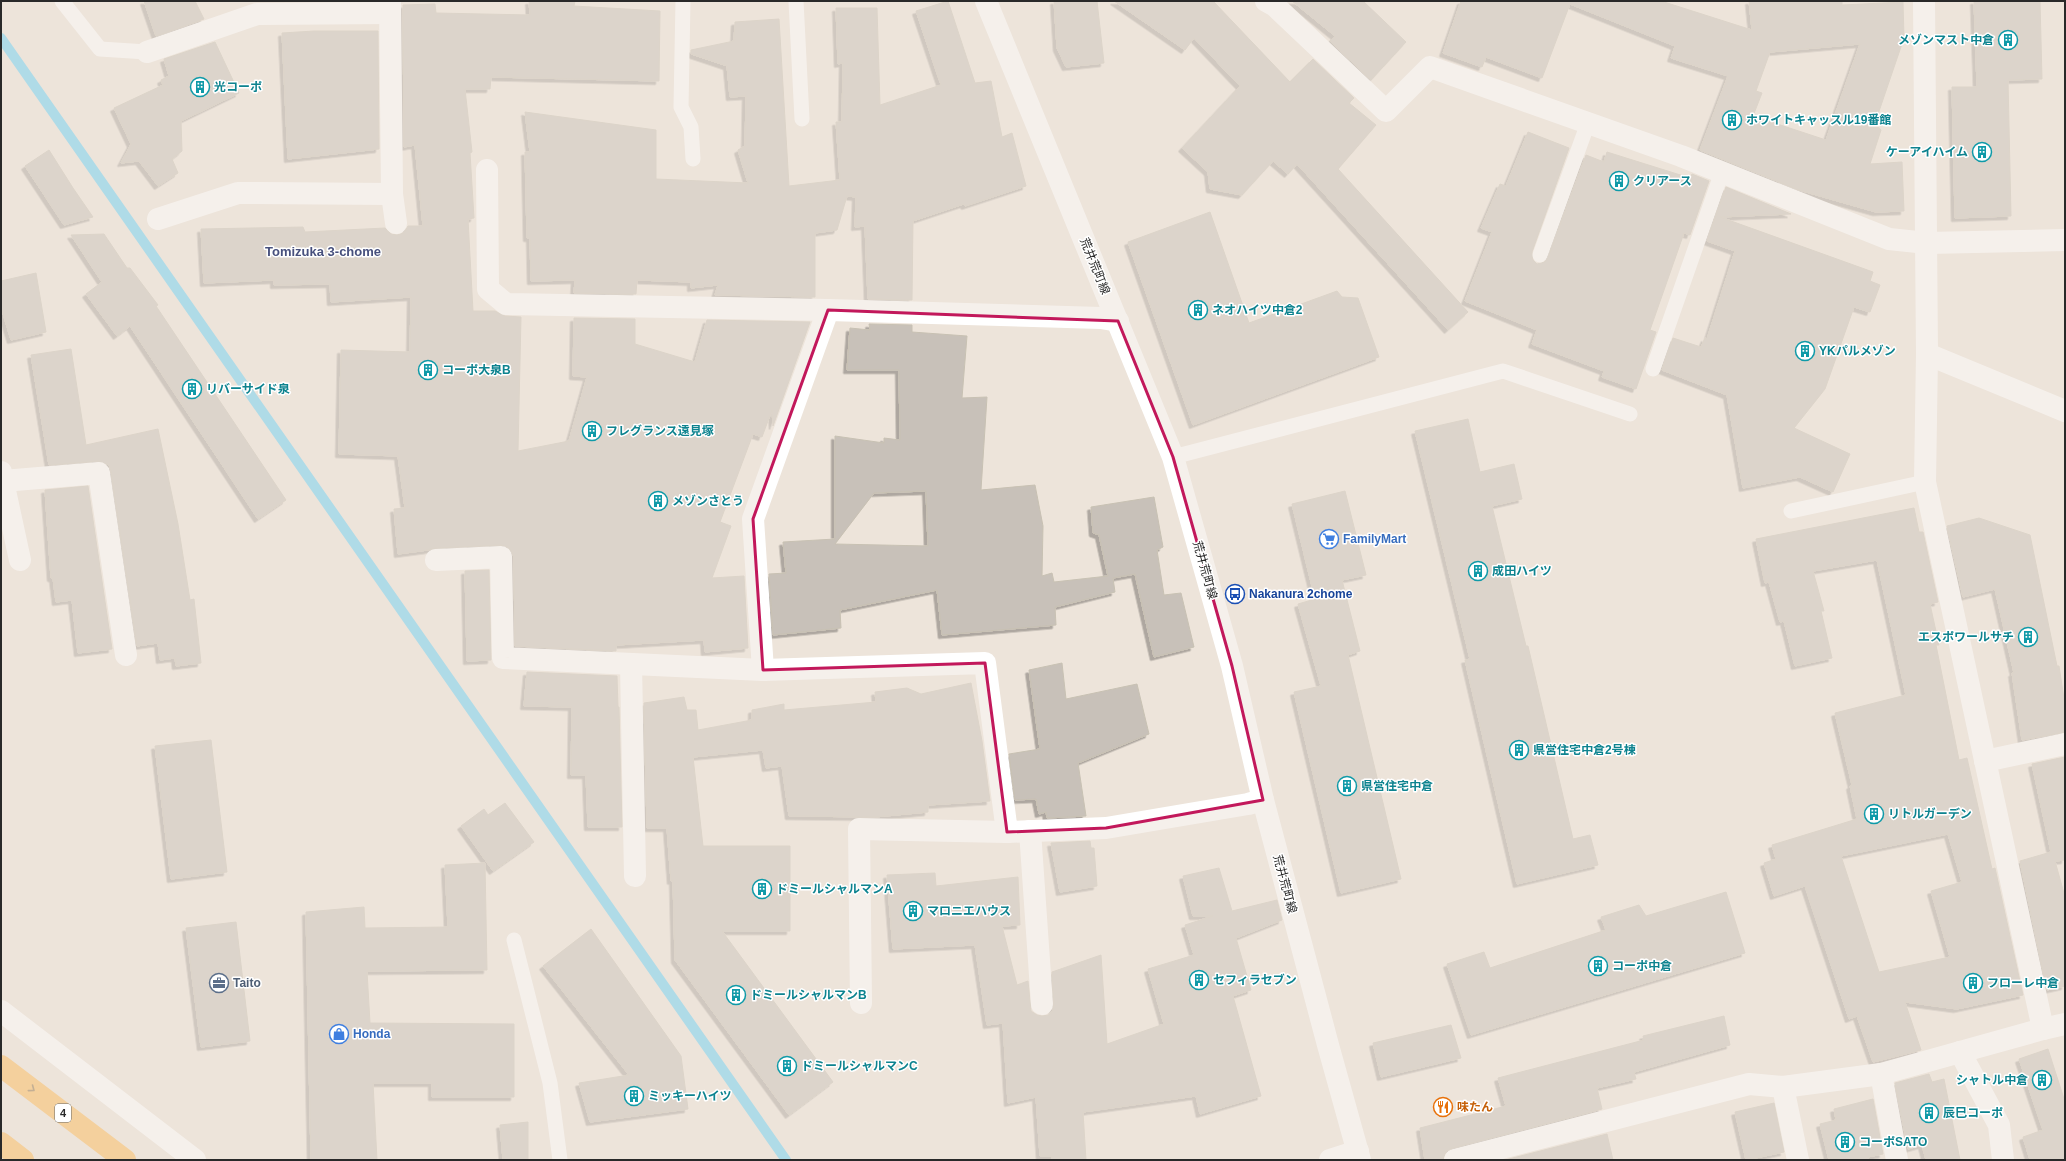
<svg xmlns="http://www.w3.org/2000/svg" width="2066" height="1161" viewBox="0 0 2066 1161" font-family="Arial,'Noto Sans JP',sans-serif">
  <style>
    .lines { fill: none; stroke-linecap: round; stroke-linejoin: round }
    .stream { stroke: #65d0f6; stroke-width: 10 }
    .building { fill: #c8c1b9; stroke: #c8c1b3; fill-rule: evenodd; filter: url(#shadow) }
    .service { stroke: #fff; stroke-width: 15 }
    .minor { stroke: #fff; stroke-width: 22 }
    .tertiary { stroke: #fff; stroke-width: 22 }
    .secondary { stroke: #fff; stroke-width: 22 }
    .trunk { stroke: #fcb852; stroke-width: 22 }
    .oneway { stroke: #92703e }
    .marked { fill: none; stroke: #c2185b; stroke-width: 3; stroke-linejoin: round }
    .labels { text-anchor: middle; dominant-baseline: central; stroke-width: 3; stroke-linejoin: round; paint-order: stroke }
    .shield { fill: #fff; stroke: #696969; stroke-width: 1 }
    .shield-label { font-size: 11px; font-weight: bold; fill: #292929 }
    .culture-label { font-size: 12px; font-weight: bold; fill: #0d838f; stroke: #fff; text-anchor: start }
    .street-label { font-size: 12px; fill: #292929; stroke: #fff }
    .shop-label { font-size: 12px; font-weight: bold; fill: #366cbe; stroke: #fff; text-anchor: start }
    .transit-label { font-size: 12px; font-weight: bold; fill: #164399; stroke: #fff; text-anchor: start }
    .service-label { font-size: 12px; font-weight: bold; fill: #4e5e75; stroke: #fff; text-anchor: start }
    .food-label { font-size: 12px; font-weight: bold; fill: #c56008; stroke: #fff; text-anchor: start }
    .neighbourhood-label { font-size: 13px; font-weight: bold; fill: #47507d; stroke: #fff }
  </style>
  <defs>
    <filter id="shadow"><feDropShadow dx="-3.5" dy="3.5" stdDeviation="0" flood-color="#0004"/></filter>
  </defs>
  <rect width="100%" height="100%" fill="#ede4da"/>
  <g class="lines">
    <polyline class="stream" points="1,38 786,1160"/>
  </g>
  <g class="building">
    <polygon points="144,1 195,1 204,19 156,36"/>
    <polygon points="529,1 575,1 574,6 660,11 659,81 491,77 490,89 465,89 472,152 470,153 474,218 468,219 473,311 495,311 505,316 521,317 518,451 569,441 587,377 573,376 574,318 635,319 635,344 695,362 707,320 810,322 773,426 772,410 762,437 753,434 720,522 731,526 712,578 744,576 748,648 705,652 704,640 616,645 616,651 515,646 514,557 511,550 506,546 500,545 435,548 428,550 398,554 394,509 405,508 398,456 339,454 341,350 410,352 411,297 331,302 330,284 274,285 274,280 204,283 201,229 303,227 305,232 385,228 391,234 397,235 404,233 408,226 423,226 415,145 404,147 403,5 435,4 436,13 530,15"/>
    <polygon points="948,1 975,83 991,81 1002,137 1012,133 1026,186 965,206 964,204 913,221 912,300 868,299 865,226 855,227 856,197 847,196 837,230 815,233 815,297 715,295 718,285 691,288 691,282 637,280 636,294 574,293 575,280 531,281 530,238 527,238 525,152 530,152 525,112 656,130 656,179 748,183 738,150 745,146 746,96 730,97 727,66 691,54 691,50 734,41 735,22 779,19 789,186 840,180 836,122 842,122 843,63 838,64 836,8 877,8 880,105 941,85 916,11"/>
    <polygon points="1054,1 1097,1 1104,63 1066,67 1057,48"/>
    <polygon points="1114,1 1213,1 1290,82 1313,59 1354,98 1349,103 1376,125 1338,169 1468,312 1448,330 1297,164 1288,174 1273,161 1242,195 1210,189 1208,172 1182,148 1240,86 1194,38 1185,50"/>
    <polygon points="1292,1 1363,1 1406,42 1371,80 1330,41 1335,36"/>
    <path d="M1461,1H1661L1752,30L1749,1H1842V5L1903,2L1904,38L1875,123L1881,130L1870,164L1902,162L1904,211L1876,212L1799,190L1700,150L1728,76L1671,58L1675,46L1570,4L1542,78L1486,57L1482,67L1443,53ZM1860,44L1826,140L1753,116L1762,93L1756,91L1770,52Z"/>
    <polygon points="1974,1 2040,1 2042,79 2008,80 2011,216 1955,218 1952,87 1977,87"/>
    <polygon points="314,31 378,31 379,149 288,159 282,33"/>
    <polygon points="215,42 239,93 181,121 182,151 172,159 178,173 158,186 139,161 121,163 131,144 114,108 163,85 161,80 169,76 164,59"/>
    <polygon points="1528,132 1569,148 1532,252 1533,260 1537,264 1545,262 1548,258 1586,155 1604,162 1607,152 1690,178 1692,174 1709,181 1690,235 1684,233 1650,330 1656,332 1636,389 1602,377 1604,371 1532,344 1537,330 1465,301 1492,232 1481,228 1500,184 1506,186"/>
    <polygon points="49,150 73,188 93,217 64,225 25,166"/>
    <polygon points="1726,187 1791,214 1720,217 1873,272 1870,281 1880,285 1870,312 1854,307 1825,389 1794,428 1850,454 1833,492 1800,477 1743,488 1727,395 1662,370 1673,338 1701,347 1705,338 1707,339 1735,251 1707,241"/>
    <polygon points="1210,212 1249,323 1337,291 1342,297 1358,298 1379,357 1193,425 1128,242"/>
    <polygon points="104,234 127,268 130,268 158,305 156,306 286,500 258,519 130,326 117,336 86,294 102,282 71,235"/>
    <polygon points="36,273 46,332 11,340 1,307 1,281"/>
    <path d="M869,324L912,325V332L967,336L962,398L987,397L981,490L1035,485L1043,526L1042,576L1052,573L1054,582L1108,576L1099,535L1093,533L1091,507L1154,497L1163,547L1157,550L1164,595L1181,593L1194,647L1154,657L1135,574L1113,578L1115,592L1055,607L1056,625L942,635L937,590L840,610L841,628L773,635L769,574L786,573L783,542L835,539V436L884,443V438L900,440L899,370H847L850,328L870,330ZM926,491L928,546L835,544L874,493Z"/>
    <polygon points="71,349 86,445 158,429 178,524 190,600 194,599 201,663 176,666 175,658 160,660 158,643 137,646 111,471 109,465 98,461 49,465 31,355"/>
    <polygon points="1468,419 1480,472 1514,464 1522,499 1492,506 1526,646 1528,646 1573,839 1590,835 1598,865 1517,884 1465,660 1470,659 1415,431"/>
    <polygon points="88,486 112,649 78,653 72,600 56,602 53,578 51,578 45,490"/>
    <polygon points="1345,491 1366,575 1342,580 1360,651 1348,655 1401,879 1341,893 1294,692 1321,686 1298,604 1315,599 1292,504"/>
    <path d="M1914,508L1919,532H1923L1938,602L1930,604L1939,645H1936L1959,760L1967,758L1992,869L1995,868L2023,995L1957,1009L1905,1002L1921,1050L1873,1062L1857,1016L1849,1019L1805,886L1774,896L1764,863L1776,859L1772,845L1857,819L1850,786L1852,785L1835,713L1906,695L1877,560L1813,571L1824,611H1821L1832,658L1795,666L1784,621L1780,622L1769,582L1765,583L1756,539ZM1948,834L1962,882L1931,891L1950,957L1879,972L1841,856Z"/>
    <polygon points="1979,518 2030,535 2057,666 2059,666 2065,705 2065,732 2022,740 2012,673 2014,673 1995,589 1963,597 1947,526"/>
    <polygon points="489,570 491,660 467,661 465,571"/>
    <polygon points="1062,663 1066,699 1137,684 1149,734 1078,763 1086,816 1047,818 1046,812 1039,814 1036,799 1015,800 1009,754 1040,749 1029,670"/>
    <polygon points="527,672 617,676 618,707 619,707 622,827 588,827 586,775 571,775 572,707 524,706"/>
    <polygon points="971,683 982,741 990,801 928,805 928,812 875,817 789,816 782,766 766,768 763,750 693,757 703,846 790,846 790,931 722,931 833,1082 789,1115 675,960 673,880 671,881 667,828 647,828 644,703 684,697 687,710 696,710 698,730 752,720 752,710 784,704 784,710 876,702 875,692 907,688 921,694"/>
    <polygon points="211,740 227,872 171,879 155,746"/>
    <polygon points="2065,757 2065,860 2055,861 2065,897 2065,986 2047,990 2020,861 2051,852 2032,764"/>
    <polygon points="505,803 534,842 493,871 461,826 484,809 488,815"/>
    <polygon points="1090,841 1091,848 1094,848 1097,886 1060,892 1051,843"/>
    <polygon points="485,863 487,970 367,971 370,1023 514,1024 514,1097 432,1097 432,1083 373,1083 377,1160 311,1160 306,912 364,907 365,928 448,927 445,865"/>
    <polygon points="1219,868 1232,911 1277,900 1282,920 1236,938 1251,990 1233,996 1261,1096 1200,1114 1196,1096 1083,1112 1086,1160 1053,1160 1051,1156 1040,1156 1036,1097 1008,1103 1003,1023 987,1025 975,945 893,949 887,875 935,873 936,886 1018,877 1020,925 1002,926 1017,985 1028,981 1031,1011 1037,1015 1042,1016 1049,1015 1053,1010 1054,1004 1052,972 1101,955 1107,1044 1164,1024 1148,969 1194,955 1185,925 1213,916 1193,916 1183,876"/>
    <polygon points="1726,892 1745,953 1471,1035 1447,964 1484,952 1490,968 1606,930 1601,917 1639,905 1646,916"/>
    <polygon points="236,922 250,1041 201,1047 186,928"/>
    <polygon points="591,929 681,1056 688,1109 590,1122 579,1083 629,1075 543,966"/>
    <polygon points="1724,1016 1730,1045 1634,1072 1636,1079 1597,1088 1602,1109 1452,1148 1446,1151 1443,1160 1425,1160 1420,1128 1506,1106 1498,1078 1644,1040 1643,1036"/>
    <polygon points="1451,1025 1461,1058 1381,1077 1373,1043"/>
    <polygon points="2048,1049 2065,1102 2065,1160 2030,1160 2023,1137 2043,1130 2019,1059"/>
    <polygon points="1929,1074 1932,1082 1944,1079 1960,1160 1926,1160 1922,1145 1908,1149 1895,1083"/>
    <polygon points="1873,1099 1883,1154 1868,1157 1869,1160 1829,1160 1820,1124 1836,1120 1834,1109"/>
    <polygon points="1774,1103 1784,1152 1746,1160 1735,1112"/>
    <polygon points="528,1122 528,1160 503,1160 500,1125"/>
    <polygon points="1607,1134 1613,1160 1505,1160"/>
  </g>
  <g class="lines">
    <g class="service">
      <polyline points="62,1 100,49 147,52"/>
      <polyline points="683,1 681,107 691,127 693,159"/>
      <polyline points="796,1 802,119"/>
      <polyline points="1540,255 1588,123"/>
      <polyline points="1653,369 1722,172"/>
      <polyline points="1173,457 1503,371 1630,414"/>
      <polyline points="1791,511 1925,482"/>
      <polyline points="514,940 550,1083 560,1160"/>
    </g>
    <g class="minor">
      <polyline points="390,1 392,194 396,223"/>
      <polyline points="1266,1 1275,6 1386,111 1430,67 1681,156 1889,239 1927,243"/>
      <polyline points="1924,1 1927,354 1925,482 2043,1029"/>
      <polyline points="147,52 257,14 390,13"/>
      <polyline points="487,170 488,289 506,304 828,310 1101,318 1118,321"/>
      <polyline points="158,219 238,193 392,194"/>
      <polyline points="1927,354 2065,411"/>
      <polyline points="1,472 20,560"/>
      <polyline points="3,481 99,473 126,655"/>
      <polyline points="436,560 501,557 503,658 763,670 985,663 1007,832"/>
      <polyline points="631,664 635,876"/>
      <polyline points="763,670 753,519 828,310"/>
      <polyline points="1985,761 2065,744"/>
      <polyline points="1030,831 1042,1004"/>
      <polyline points="861,1003 859,829 1007,832 1106,828 1248,804 1263,800"/>
      <polyline points="1,1011 195,1160"/>
      <polyline points="1960,1052 1999,1125 2003,1160"/>
      <polyline points="1881,1074 1897,1160"/>
      <polyline points="1783,1087 1798,1160"/>
      <polyline points="1330,1160 1358,1151"/>
      <polyline points="1455,1160 1749,1084 1783,1087 1881,1074 2043,1029 2065,1024"/>
    </g>
    <polyline class="tertiary" points="1927,243 2065,240"/>
    <polyline class="secondary" points="986,1 1173,457 1232,666 1263,800 1328,1045 1360,1160"/>
    <g class="trunk">
      <polyline points="1,1066 125,1160"/>
      <polyline points="1,1143 23,1160"/>
    </g>
  </g>
  <defs><path id="oneway-chevron" d="M-2-3.5L2.5 0L-2 3.5" fill="none" stroke-width="1.6" stroke-linecap="round" stroke-linejoin="round"/></defs>
  <use class="oneway" href="#oneway-chevron" transform="translate(32 1089) rotate(37)"/>
  <path d="M0 0H2066V1161H0ZM828,310L1118,321L1173,457L1232,666L1263,800L1106,828L1007,832L985,663L763,670L753,519Z" fill="#ede4da" fill-opacity=".55" fill-rule="evenodd"/>
  <path class="marked" d="M828,310L1118,321L1173,457L1232,666L1263,800L1106,828L1007,832L985,663L763,670L753,519Z"/>
  <defs>
    <symbol id="building-ring" viewBox="-11 -11 22 22"><circle r="9.5" fill="#fff" stroke="#0f9aa8" stroke-width="1.5"/><path d="M-4-6H4V6H1V3H-1V6H-4ZM-2.5-4.3h1.7v1.8h-1.7ZM.8-4.3h1.7v1.8H.8ZM-2.5-1h1.7V.8h-1.7ZM.8-1h1.7V.8H.8Z" fill="#0f9aa8"/></symbol>
    <symbol id="supermarket-ring" viewBox="-11 -11 22 22"><circle r="9.5" fill="#fff" stroke="#3f7fe0" stroke-width="1.5"/><path d="M-6-5.5h2.5l.6 2H6L4.5 2H-2.5L-4.4-4H-6ZM-1.5 3.2a1.3 1.3 0 1 0 .1 0ZM3 3.2a1.3 1.3 0 1 0 .1 0Z" fill="#3f7fe0"/></symbol>
    <symbol id="bus-ring" viewBox="-11 -11 22 22"><circle r="9.5" fill="#fff" stroke="#1a4fb4" stroke-width="1.5"/><path d="M-5-6H5V4H4V6H2V4H-2V6H-4V4H-5ZM-3.5-4V0h7V-4ZM-3.5 1.2v1.5H-2V1.2ZM2 1.2v1.5H3.5V1.2Z" fill="#1a4fb4"/></symbol>
    <symbol id="office-ring" viewBox="-11 -11 22 22"><circle r="9.5" fill="#fff" stroke="#5c6f8a" stroke-width="1.5"/><path d="M-6-3h4V-5.5h4V-3h4V5H-6ZM-1-4.5V-3h2v-1.5ZM-6 0V1H6V0Z" fill="#5c6f8a"/></symbol>
    <symbol id="shop-ring" viewBox="-11 -11 22 22"><circle r="9.5" fill="#fff" stroke="#3f7fe0" stroke-width="1.5"/><path d="M-5-2.5h2.3a2.7 3.5 0 0 1 5.4 0H5L5.5 6h-11ZM-1.5-2.5h3a1.5 2.3 0 0 0-3 0Z" fill="#3f7fe0"/></symbol>
    <symbol id="restaurant-ring" viewBox="-11 -11 22 22"><circle r="9.5" fill="#fff" stroke="#e8710a" stroke-width="1.5"/><path d="M-5-6h1v4h1v-4h1v4h1v-4h1v5L-1.5 .5V6h-2V.5L-5-1ZM5-6V6H3V1.5H1.5Q1.5-4 5-6Z" fill="#e8710a"/></symbol>
  </defs>
  <g fill-rule="evenodd">
    <use href="#building-ring" x="1997" y="29" width="22" height="22"/>
    <use href="#building-ring" x="189" y="76" width="22" height="22"/>
    <use href="#building-ring" x="1721" y="109" width="22" height="22"/>
    <use href="#building-ring" x="1971" y="141" width="22" height="22"/>
    <use href="#building-ring" x="1608" y="170" width="22" height="22"/>
    <use href="#building-ring" x="1187" y="299" width="22" height="22"/>
    <use href="#building-ring" x="1794" y="340" width="22" height="22"/>
    <use href="#building-ring" x="417" y="359" width="22" height="22"/>
    <use href="#building-ring" x="181" y="378" width="22" height="22"/>
    <use href="#building-ring" x="581" y="420" width="22" height="22"/>
    <use href="#building-ring" x="647" y="490" width="22" height="22"/>
    <use href="#supermarket-ring" x="1318" y="528" width="22" height="22"/>
    <use href="#building-ring" x="1467" y="560" width="22" height="22"/>
    <use href="#bus-ring" x="1224" y="583" width="22" height="22"/>
    <use href="#building-ring" x="2017" y="626" width="22" height="22"/>
    <use href="#building-ring" x="1508" y="739" width="22" height="22"/>
    <use href="#building-ring" x="1336" y="775" width="22" height="22"/>
    <use href="#building-ring" x="1863" y="803" width="22" height="22"/>
    <use href="#building-ring" x="751" y="878" width="22" height="22"/>
    <use href="#building-ring" x="902" y="900" width="22" height="22"/>
    <use href="#building-ring" x="1587" y="955" width="22" height="22"/>
    <use href="#building-ring" x="1188" y="969" width="22" height="22"/>
    <use href="#office-ring" x="208" y="972" width="22" height="22"/>
    <use href="#building-ring" x="1962" y="972" width="22" height="22"/>
    <use href="#building-ring" x="725" y="984" width="22" height="22"/>
    <use href="#shop-ring" x="328" y="1023" width="22" height="22"/>
    <use href="#building-ring" x="776" y="1055" width="22" height="22"/>
    <use href="#building-ring" x="2031" y="1069" width="22" height="22"/>
    <use href="#building-ring" x="623" y="1085" width="22" height="22"/>
    <use href="#restaurant-ring" x="1432" y="1096" width="22" height="22"/>
    <use href="#building-ring" x="1918" y="1102" width="22" height="22"/>
    <use href="#building-ring" x="1834" y="1131" width="22" height="22"/>
  </g>
  <g class="labels">
    <rect class="shield" x="55" y="1104" width="16" height="18" rx="3"/>
    <g class="shield-label">
      <text x="63" y="1113">4</text>
    </g>
    <g class="culture-label">
      <text x="1994" y="40" text-anchor="end">メゾンマスト中倉</text>
      <text x="214" y="87">光コーポ</text>
      <text x="1746" y="120">ホワイトキャッスル19番館</text>
      <text x="1968" y="152" text-anchor="end">ケーアイハイム</text>
      <text x="1633" y="181">クリアース</text>
      <text x="1212" y="310">ネオハイツ中倉2</text>
      <text x="1819" y="351">YKパルメゾン</text>
      <text x="442" y="370">コーポ大泉B</text>
      <text x="206" y="389">リバーサイド泉</text>
      <text x="606" y="431">フレグランス遠見塚</text>
      <text x="672" y="501">メゾンさとう</text>
      <text x="1492" y="571">成田ハイツ</text>
      <text x="2014" y="637" text-anchor="end">エスポワールサチ</text>
      <text x="1533" y="750">県営住宅中倉2号棟</text>
      <text x="1361" y="786">県営住宅中倉</text>
      <text x="1888" y="814">リトルガーデン</text>
      <text x="776" y="889">ドミールシャルマンA</text>
      <text x="927" y="911">マロニエハウス</text>
      <text x="1612" y="966">コーポ中倉</text>
      <text x="1213" y="980">セフィラセブン</text>
      <text x="1987" y="983">フローレ中倉</text>
      <text x="750" y="995">ドミールシャルマンB</text>
      <text x="801" y="1066">ドミールシャルマンC</text>
      <text x="2028" y="1080" text-anchor="end">シャトル中倉</text>
      <text x="648" y="1096">ミッキーハイツ</text>
      <text x="1943" y="1113">辰巳コーポ</text>
      <text x="1859" y="1142">コーポSATO</text>
    </g>
    <g class="street-label">
      <text transform="translate(1095 266) rotate(68)">荒井荒町線</text>
      <text transform="translate(1205 570) rotate(74)">荒井荒町線</text>
      <text transform="translate(1285 884) rotate(75)">荒井荒町線</text>
    </g>
    <g class="shop-label">
      <text x="1343" y="539">FamilyMart</text>
      <text x="353" y="1034">Honda</text>
    </g>
    <g class="transit-label">
      <text x="1249" y="594">Nakanura 2chome</text>
    </g>
    <g class="service-label">
      <text x="233" y="983">Taito</text>
    </g>
    <g class="food-label">
      <text x="1457" y="1107">味たん</text>
    </g>
    <g class="neighbourhood-label">
      <text x="323" y="251">Tomizuka 3-chome</text>
    </g>
  </g>
  <rect width="2066" height="1161" fill="none" stroke="#292929" stroke-width="4"/>
</svg>
